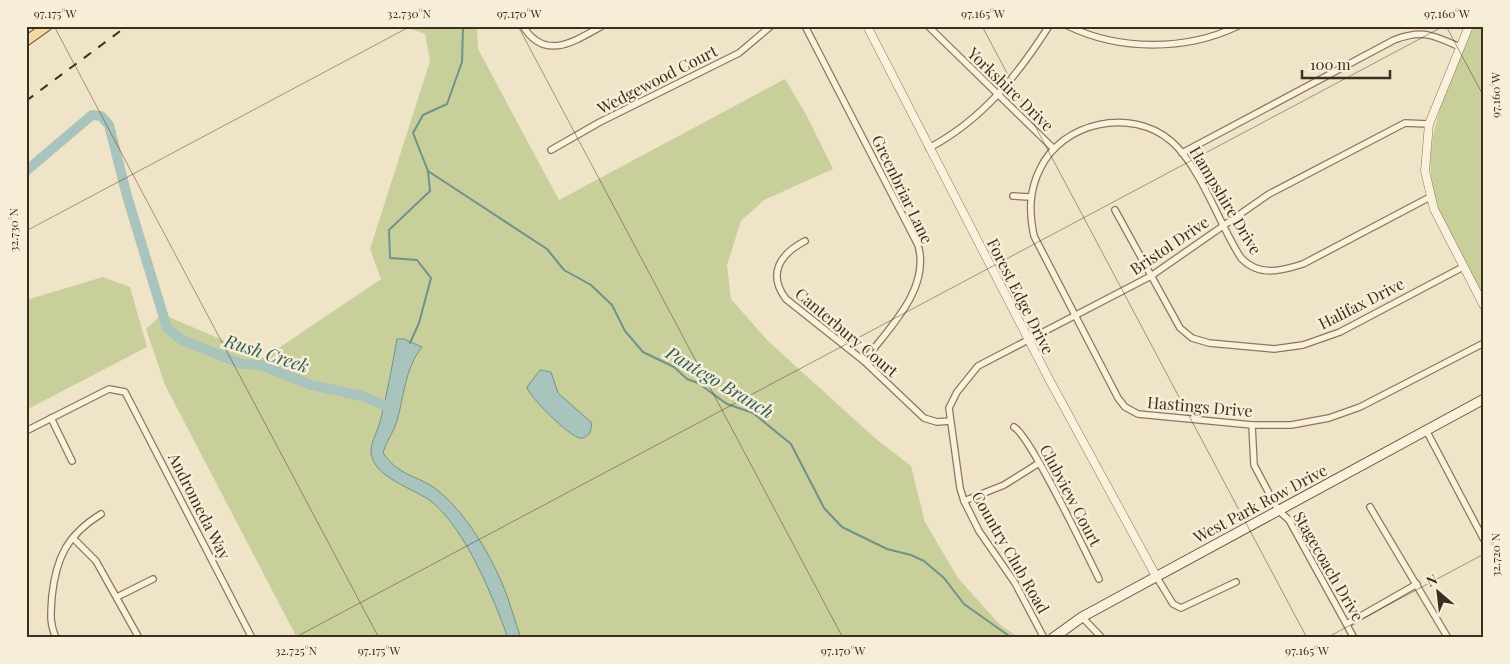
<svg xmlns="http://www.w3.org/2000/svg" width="1510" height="664" viewBox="0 0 1510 664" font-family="'Playfair Display',serif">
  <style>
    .green { fill: #c9cf9b }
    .water { fill: #a9c4bc; stroke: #6f938a }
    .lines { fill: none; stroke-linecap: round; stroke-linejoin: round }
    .stream { stroke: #6f938a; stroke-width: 2 }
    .river { stroke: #a9c4bc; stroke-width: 10 }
    .minor-casing { stroke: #8d765c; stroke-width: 8 }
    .tertiary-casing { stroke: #8d765c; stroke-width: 9 }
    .secondary-casing { stroke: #6f573f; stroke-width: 11 }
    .primary-casing { stroke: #5b4430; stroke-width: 11 }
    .minor { stroke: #faf1dc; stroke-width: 5.5 }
    .tertiary { stroke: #faf1dc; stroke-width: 8 }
    .secondary { stroke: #faf1dc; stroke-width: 9 }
    .primary { stroke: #f3d9a0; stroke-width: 9 }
    .rail { stroke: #3d2e20; stroke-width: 2; stroke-dasharray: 9 9; stroke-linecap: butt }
    .ticks { fill: none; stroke: #3d2e20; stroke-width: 1; stroke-opacity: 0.45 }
    .labels { text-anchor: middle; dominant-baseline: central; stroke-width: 5; stroke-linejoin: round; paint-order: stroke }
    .street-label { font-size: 16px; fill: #3d2e20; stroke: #f7eed8 }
    .water-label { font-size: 18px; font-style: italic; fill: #2f5d5a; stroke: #f7eed8 }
    .neatline { fill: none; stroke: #3d2e20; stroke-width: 2 }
    .ticks-label { font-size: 12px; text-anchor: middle; fill: #3d2e20 }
  </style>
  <rect width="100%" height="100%" fill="#f0e4c8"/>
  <g class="green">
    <polygon points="402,26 477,26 478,49 559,200 785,79 807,116 833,169 764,200 741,221 727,265 731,299 768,341 876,439 911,466 925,522 958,578 1000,625 1020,638 297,638 165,385 146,329 162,314 264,358 381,279 370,249 430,61 425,34"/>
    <path d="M1474,26H1484L1482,293C1468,266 1451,240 1440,212C1413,147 1450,85 1474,26Z"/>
    <polygon points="103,277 130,287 147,347 26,410 26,300"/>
  </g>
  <g class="water">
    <path d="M397,339H404L422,347C405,368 404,396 397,421C394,432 386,441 383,453C401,479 422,475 442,494C468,517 488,551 502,583C510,601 514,620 521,638H508C493,597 466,530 432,502C416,489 370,477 371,450C371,442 378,430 380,422C387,394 392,367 397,339Z"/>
    <path d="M540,370L551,372L558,393L592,423L590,433C588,435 584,439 580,438C570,437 528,396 527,387Z"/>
  </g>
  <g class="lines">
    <g class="stream">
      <polyline points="428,171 547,249 564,270 591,285 612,305 625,331 643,352 674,367 687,379 698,383 727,404 753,413 791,444 824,508 842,527 887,549 911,555 924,561 944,578 964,604 1012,638"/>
      <polyline points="410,343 419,323 431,278 417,260 390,258 389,230 430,191 428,171 413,133 423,115 447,104 462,62 463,26"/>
    </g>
    <polyline class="river" points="26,171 92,115 101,116 109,125 127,196 167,328 182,340 242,364 261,365 311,385 362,396 391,408 390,415"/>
    <defs>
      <g id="minor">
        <path d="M523,26C545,62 575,41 602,26"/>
        <path d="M805,26L918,245C931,289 888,329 864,361"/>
        <polyline points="928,26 1054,149"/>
        <path d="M1068,26C1120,51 1186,51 1238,26"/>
        <path d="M929,148C982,120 1017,76 1049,26"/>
        <polyline points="551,150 600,122 739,53 771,26"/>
        <path d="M1182,153L1394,40C1423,29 1433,35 1460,47"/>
        <polyline points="1013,196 1030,197"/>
        <path d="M1430,197L1303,264C1281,271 1259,277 1241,258C1219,224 1201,167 1171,141C1131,107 1062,122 1040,169C1029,191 1029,212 1034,236L1118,398L1125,407L1138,414L1252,425H1291L1329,418L1360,407L1484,343"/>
        <polyline points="1115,210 1180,328 1192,338 1209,343 1274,349 1303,345 1340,332 1463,267"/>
        <path d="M805,241C780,254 767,274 786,299L864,361L924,418L937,422L950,421"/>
        <polyline points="51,418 72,461"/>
        <polyline points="1252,425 1254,465 1278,510 1289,520 1354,638"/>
        <path d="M1014,427C1031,437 1086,553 1099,579"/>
        <polyline points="1426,430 1484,540"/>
        <polyline points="26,431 109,389 125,392 252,638"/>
        <polyline points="964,501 1004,485 1039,463"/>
        <polyline points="1370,507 1448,638"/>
        <polyline points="73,538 96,561 139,638"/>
        <polyline points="1156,576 1173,604 1181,608 1236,582"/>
        <polyline points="117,597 153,579"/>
        <polyline points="1082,617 1102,638"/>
        <polyline points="1347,624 1417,584"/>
        <path d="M56,638C49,622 51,613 52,596C56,558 67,535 101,514"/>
        <polyline points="1044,638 1015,583 979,531 964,501 960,488 949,408 957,392 978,366 1151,276 1269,194 1405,123 1429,124"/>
      </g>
      <g id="tertiary">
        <polyline points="867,26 1050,381 1156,576"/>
        <polyline points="1469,26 1429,124 1425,171 1434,209 1484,306"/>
      </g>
      <polyline id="secondary" points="1053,638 1082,617 1484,399"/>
      <polyline id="primary" points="26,41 47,26"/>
    </defs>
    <use href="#minor" class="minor-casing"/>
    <use href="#tertiary" class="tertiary-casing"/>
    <use href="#secondary" class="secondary-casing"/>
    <use href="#primary" class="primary-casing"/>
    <use href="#minor" class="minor"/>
    <use href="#tertiary" class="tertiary"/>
    <use href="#secondary" class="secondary"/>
    <use href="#primary" class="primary"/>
    <polyline class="rail" points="26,101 127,26"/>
  </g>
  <path class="ticks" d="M54,26L379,638M518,26L843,638M982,26L1307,638M1446,26L1484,97M26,231L411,26M294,638L1444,26M1326,638L1484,554"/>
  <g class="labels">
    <g class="street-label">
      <text transform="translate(657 79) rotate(-27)">Wedgewood Court</text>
      <text transform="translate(1011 89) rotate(44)">Yorkshire Drive</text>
      <text transform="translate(903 189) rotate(64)">Greenbriar Lane</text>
      <text transform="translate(1226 200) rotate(59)">Hampshire Drive</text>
      <text transform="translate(1169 245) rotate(-34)">Bristol Drive</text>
      <text transform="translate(1021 296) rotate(63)">Forest Edge Drive</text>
      <text transform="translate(1361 303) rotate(-27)">Halifax Drive</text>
      <text transform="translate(847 332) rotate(40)">Canterbury Court</text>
      <text transform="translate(1200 406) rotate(5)">Hastings Drive</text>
      <text transform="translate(1071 495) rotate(62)">Clubview Court</text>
      <text transform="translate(1260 503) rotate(-28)">West Park Row Drive</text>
      <text transform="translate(200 506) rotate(63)">Andromeda Way</text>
      <text transform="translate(1011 552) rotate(60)">Country Club Road</text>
      <text transform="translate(1329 566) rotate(60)">Stagecoach Drive</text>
    </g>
    <g class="water-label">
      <text transform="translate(267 353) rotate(18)">Rush Creek</text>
      <text transform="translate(720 382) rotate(31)">Pantego Branch</text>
    </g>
  </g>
  <rect width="1510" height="664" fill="none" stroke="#f7eed8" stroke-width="55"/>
  <g transform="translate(1438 592) rotate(332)" stroke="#f7eed8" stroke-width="4" paint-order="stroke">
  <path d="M0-4L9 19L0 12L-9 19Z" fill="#3d2e20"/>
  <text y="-8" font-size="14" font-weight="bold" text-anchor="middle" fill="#3d2e20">N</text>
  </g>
  <path d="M1302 70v8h88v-8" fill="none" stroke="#3d2e20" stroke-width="2.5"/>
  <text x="1310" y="70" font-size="15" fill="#3d2e20" stroke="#f7eed8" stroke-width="4" paint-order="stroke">100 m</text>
  <rect x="28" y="28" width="1454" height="608" class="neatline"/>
  <g class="ticks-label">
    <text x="55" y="18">97.175°W</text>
    <text x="409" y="18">32.730°N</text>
    <text x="519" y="18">97.170°W</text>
    <text x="983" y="18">97.165°W</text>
    <text x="1447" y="18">97.160°W</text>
    <text transform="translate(1496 95) rotate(-90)" y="4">97.160°W</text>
    <text transform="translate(14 230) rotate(-90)" y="4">32.730°N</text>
    <text transform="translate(1496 555) rotate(-90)" y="4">32.720°N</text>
    <text x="296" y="655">32.725°N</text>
    <text x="379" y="655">97.175°W</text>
    <text x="843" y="655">97.170°W</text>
    <text x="1307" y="655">97.165°W</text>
  </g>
</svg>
